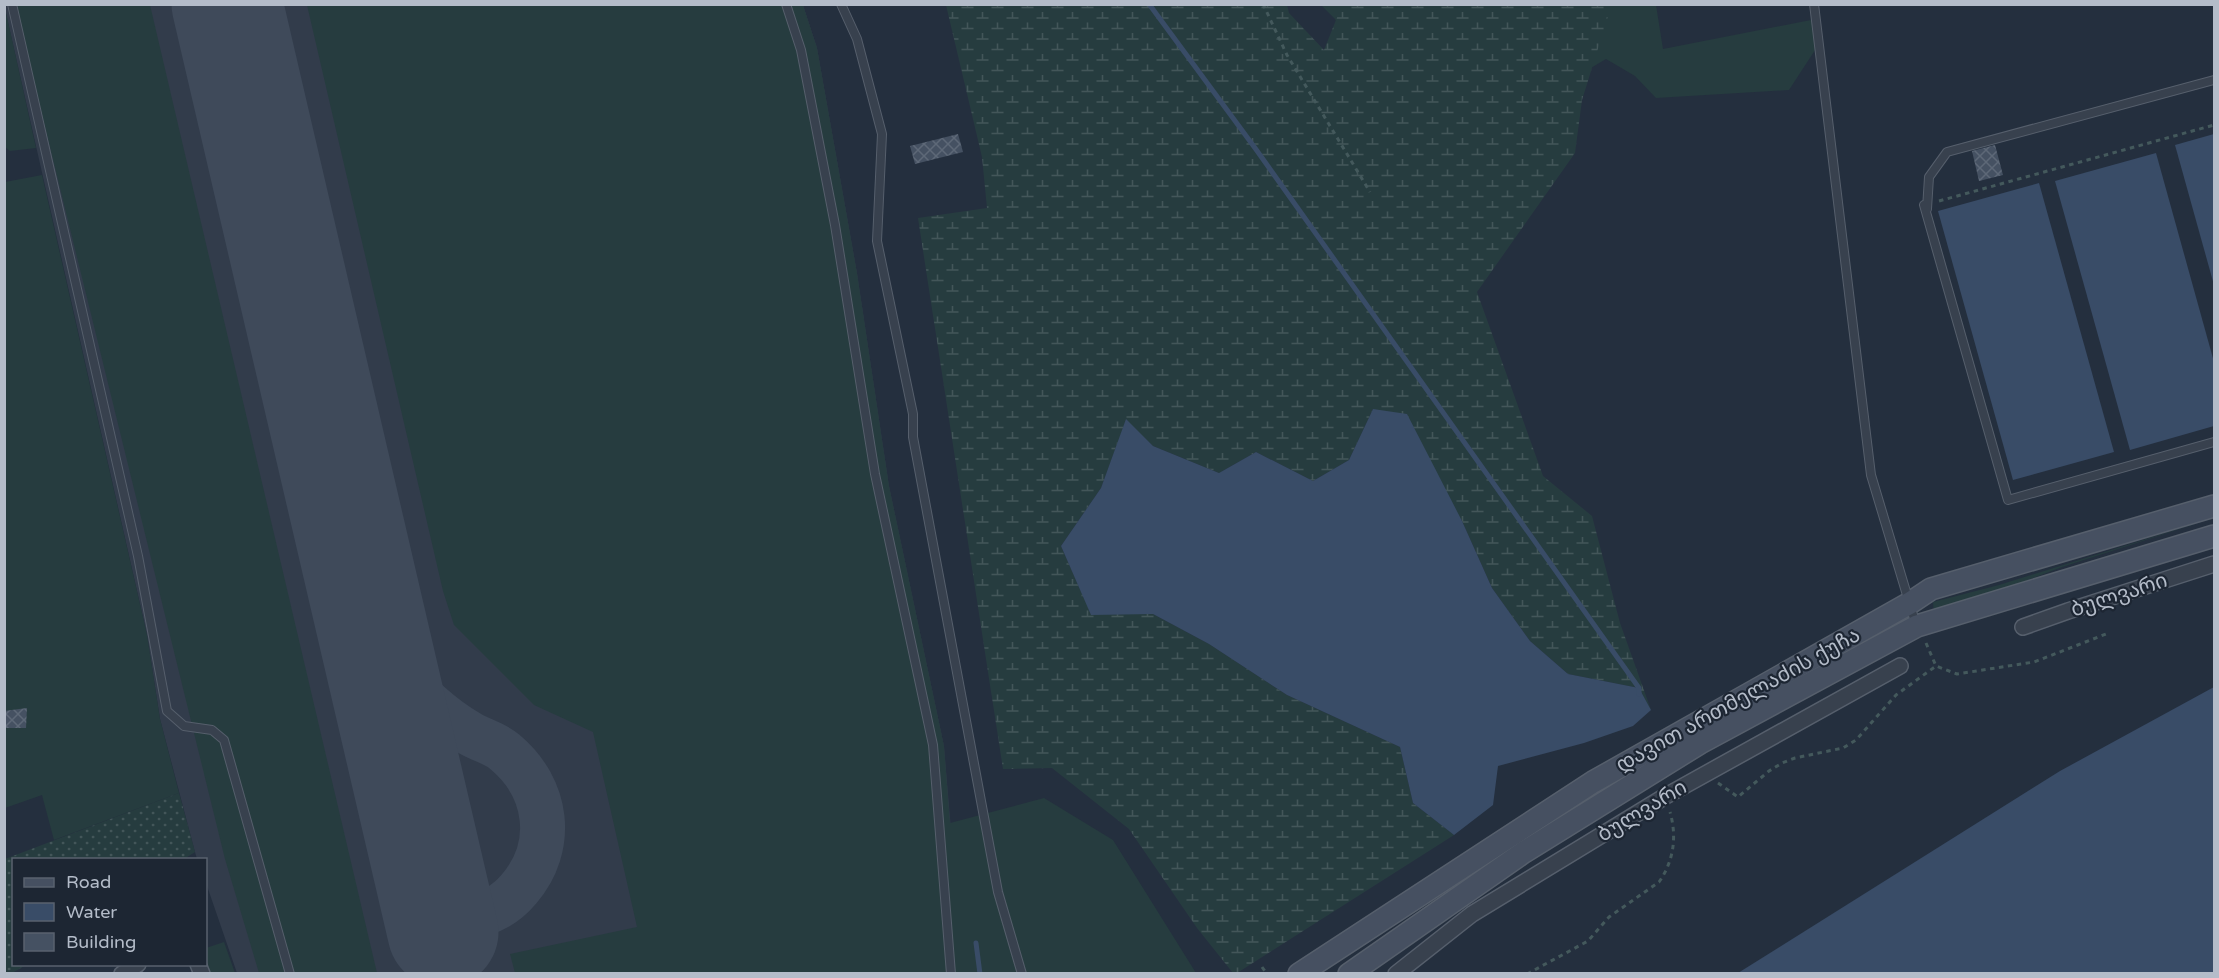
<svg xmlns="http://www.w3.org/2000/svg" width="2219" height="978" viewBox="0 0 2219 978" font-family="'Varela Round','Noto Sans Georgian',sans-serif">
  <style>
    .airport { fill: #323c4b }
    .grass { fill: #263c3f }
    .wetland { fill: url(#wetland-marsh) }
    .garden { fill: url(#garden-dots) }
    .water { fill: #394c67 }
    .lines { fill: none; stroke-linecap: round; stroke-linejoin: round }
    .stream { stroke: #394c67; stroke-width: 5 }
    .taxiway { stroke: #3f4a5a; stroke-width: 45 }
    .runway { stroke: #3f4a5a; stroke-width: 111 }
    .building { fill: url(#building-cross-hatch) }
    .lane-casing { stroke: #565f6c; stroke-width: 10 }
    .street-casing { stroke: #565f6c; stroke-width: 18 }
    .secondary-casing { stroke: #565f6c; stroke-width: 24 }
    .path { stroke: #44595c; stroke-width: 3; stroke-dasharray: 4.5 4.5; stroke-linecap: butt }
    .lane { stroke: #38414e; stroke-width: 8 }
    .street { stroke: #38414e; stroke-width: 15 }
    .secondary { stroke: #465061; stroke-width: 21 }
    .labels { text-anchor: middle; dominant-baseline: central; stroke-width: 4.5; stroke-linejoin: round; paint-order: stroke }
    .street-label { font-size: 21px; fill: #b4bcc9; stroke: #1d2633 }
  </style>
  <defs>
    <pattern id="wetland-marsh" width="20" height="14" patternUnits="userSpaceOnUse" patternTransform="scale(1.5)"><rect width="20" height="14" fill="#263c3f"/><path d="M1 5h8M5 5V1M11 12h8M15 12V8" fill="none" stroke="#435659"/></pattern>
    <pattern id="garden-dots" width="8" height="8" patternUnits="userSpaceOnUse" patternTransform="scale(1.5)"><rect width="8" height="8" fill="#263c3f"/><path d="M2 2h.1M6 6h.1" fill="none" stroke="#435659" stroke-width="1.8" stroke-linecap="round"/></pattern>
    <pattern id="building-cross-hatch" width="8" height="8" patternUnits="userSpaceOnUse" patternTransform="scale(1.5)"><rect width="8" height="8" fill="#455162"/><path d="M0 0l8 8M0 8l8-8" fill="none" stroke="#5d6877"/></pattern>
  </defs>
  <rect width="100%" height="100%" fill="#242f3e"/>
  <polygon class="airport" points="4,5 803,5 817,48 857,273 889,486 944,746 963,973 237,973 206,883 206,860 197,859 195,852 160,719 147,635"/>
  <g class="grass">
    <polygon points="15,5 150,5 377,973 259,973 225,859"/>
    <polygon points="307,5 803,5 817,48 857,273 889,486 944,746 950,823 1044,798 1113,840 1196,973 515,973 510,954 637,927 593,732 534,705 454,625 443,591"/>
    <polygon points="1321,5 1656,5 1663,49 1816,19 1819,44 1789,90 1656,98 1635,76 1606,59 1547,94 1368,83 1335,19"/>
    <polygon points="4,8 5,8 36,148 10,151 5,147"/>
    <polygon points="42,175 147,635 160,719 179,793 54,840 42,795 5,808 5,182"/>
    <polygon points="2214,518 2062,567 1934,616 1933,602 1999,585"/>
    <polygon points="224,942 235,973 210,973 205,965 206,948"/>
  </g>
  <polygon class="wetland" points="946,5 1287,5 1289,13 1324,50 1342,5 1610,5 1610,10 1582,100 1575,153 1477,292 1543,476 1592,516 1620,623 1651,710 1639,688 1568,674 1530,641 1492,588 1462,521 1373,409 1349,460 1313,481 1256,452 1219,473 1153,446 1126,420 1101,488 1061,546 1091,614 1153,614 1209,644 1287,695 1400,747 1413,803 1454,835 1237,973 1233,973 1197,928 1129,829 1052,768 1003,769 918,218 987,208 982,157"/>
  <polygon class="garden" points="179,793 195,852 184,859 14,860 14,964 26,965 12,973 5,973 5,859"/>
  <g class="water">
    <polygon points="2214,134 2214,285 2175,145"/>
    <polygon points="2156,153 2214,362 2214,426 2130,450 2055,181"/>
    <polygon points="2039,183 2114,452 2013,480 1938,211"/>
    <polygon points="1373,409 1407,414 1462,521 1492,588 1530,641 1568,674 1639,688 1651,710 1633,726 1584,743 1498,766 1493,805 1454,835 1413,803 1400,747 1287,695 1209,644 1153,614 1091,615 1061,546 1101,488 1126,419 1153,446 1219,473 1256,452 1313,481 1349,460"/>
    <polygon points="2214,687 2214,973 1738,973 2060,771"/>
  </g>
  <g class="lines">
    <g class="stream">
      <polyline points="1149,4 1255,148 1639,688 1639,694"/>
      <polyline points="976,943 980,974"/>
    </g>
    <path class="taxiway" d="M362,582L377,779L405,909C447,918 487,927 519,889C556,846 548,788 505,752C495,743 480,740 469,733C440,716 415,692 394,667C389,661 383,656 379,650C372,638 369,611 365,597"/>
    <polyline class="runway" points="227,4 443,932"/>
  </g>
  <g class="building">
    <polygon points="958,134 963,152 915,164 910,146"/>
    <polygon points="1995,145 2003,175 1979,181 1972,151"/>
    <polygon points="27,708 26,728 4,728 4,711"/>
  </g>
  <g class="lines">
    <defs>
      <g id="lane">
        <polyline points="12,4 138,556 167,711 184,726 212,730 224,740 290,974"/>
        <polyline points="786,4 801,50 835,225 875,474 933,745 951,974"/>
        <polyline points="841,4 857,39 882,134 877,241 913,414 913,437 998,892 1022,974"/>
        <polyline points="1814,4 1871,475 1916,625"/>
        <polyline points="2214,80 1947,152 1929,177 1927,209 1924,205 2008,500 2214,442"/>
      </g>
      <g id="street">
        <polyline points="2023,627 2068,611 2214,564"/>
        <polyline points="198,964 202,974"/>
        <polyline points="122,974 138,964"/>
        <polyline points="1396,974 1472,914 1664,797 1900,666"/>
      </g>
      <g id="secondary">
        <polyline points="1299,974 1593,782 1910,603 1931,589 2214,506"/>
        <polyline points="1349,974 1524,852 1700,743 1917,626 2214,536"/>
      </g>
    </defs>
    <use href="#lane" class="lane-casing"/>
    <use href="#street" class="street-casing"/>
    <use href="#secondary" class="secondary-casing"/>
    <g class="path">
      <polyline points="1263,4 1287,55 1370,192"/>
      <polyline points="1939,201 2214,125"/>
      <polyline points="1926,643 1936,666 1957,674 2034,662 2106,634"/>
      <polyline points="1718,783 1738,797 1769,771 1782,763 1795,758 1843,748 1856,740 1896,695 1936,666"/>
      <polyline points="1262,967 1267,974"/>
      <path d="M1527,974L1588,941L1609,917L1659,882C1674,861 1677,836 1670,812"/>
    </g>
    <use href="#lane" class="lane"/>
    <use href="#street" class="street"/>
    <use href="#secondary" class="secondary"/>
  </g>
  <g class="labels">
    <g class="street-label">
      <text transform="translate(2119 595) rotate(-18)">ბულვარი</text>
      <text transform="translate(1738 700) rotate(-29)">დავით ართმელაძის ქუჩა</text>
      <text transform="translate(1642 811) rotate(-31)">ბულვარი</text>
    </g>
  </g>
  <rect width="2219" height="978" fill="none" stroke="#b4bcc9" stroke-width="12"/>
  <rect x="12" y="858" width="195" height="108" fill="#1d2633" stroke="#59626f" stroke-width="1.5"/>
  <rect x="24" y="878" width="30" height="9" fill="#465061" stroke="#59626f" stroke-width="1.5"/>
  <text x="66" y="888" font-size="18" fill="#b4bcc9">Road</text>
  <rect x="24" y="903" width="30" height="18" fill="#394c67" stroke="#59626f" stroke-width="1.5"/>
  <text x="66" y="918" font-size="18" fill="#b4bcc9">Water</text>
  <rect x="24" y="933" width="30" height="18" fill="#455162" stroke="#59626f" stroke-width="1.5"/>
  <text x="66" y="948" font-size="18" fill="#b4bcc9">Building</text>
</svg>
